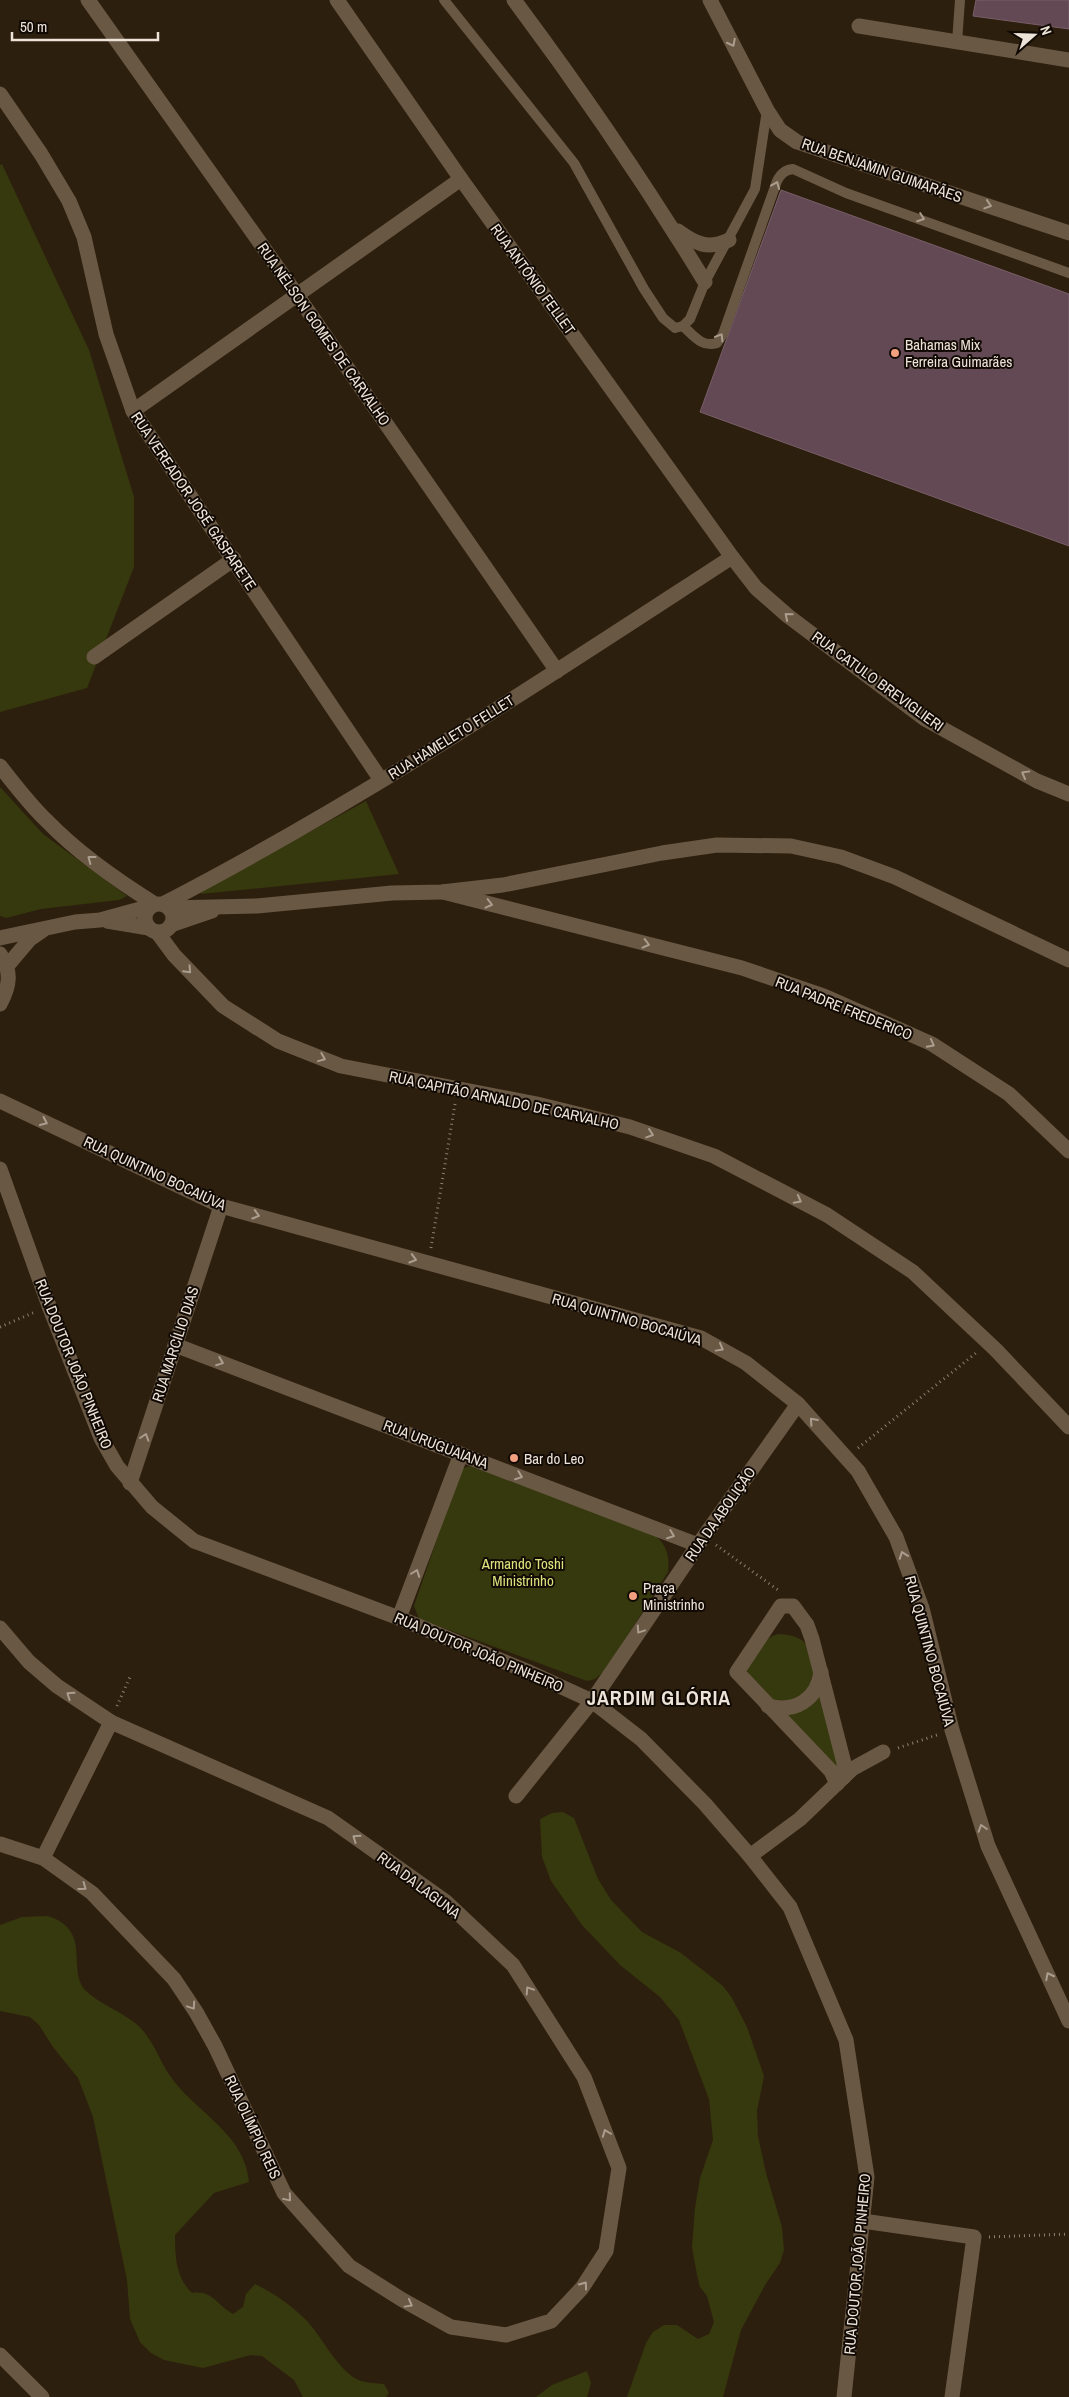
<svg xmlns="http://www.w3.org/2000/svg" width="1069" height="2397" viewBox="0 0 1069 2397" font-family="'Archivo Narrow',sans-serif">
  <style>
    .green { fill: #36380e }
    .building { fill: #624953; stroke: #795e69 }
    .lines { fill: none; stroke-linecap: round; stroke-linejoin: round }
    .path { stroke: #8b7f71; stroke-width: 3; stroke-dasharray: 1 4; stroke-linecap: butt }
    .service { stroke: #695844; stroke-width: 10 }
    .minor { stroke: #695844; stroke-width: 15 }
    .tertiary { stroke: #695844; stroke-width: 15 }
    .secondary { stroke: #695844; stroke-width: 15 }
    .oneway { stroke: #ab9e8e }
    .poi-dot { fill: #f2a07f; stroke: #110a04; stroke-width: 2 }
    .labels { text-anchor: middle; dominant-baseline: central; stroke-width: 4; stroke-linejoin: round; paint-order: stroke }
    .street-label { font-size: 15px; fill: #ede3d8; stroke: #110a04 }
    .poi-label { font-size: 15px; fill: #ede3d8; stroke: #110a04; text-anchor: start }
    .park-label { font-size: 15px; fill: #dbe37d; stroke: #110a04 }
    .district-label { font-size: 20px; font-weight: bold; letter-spacing: 1px; fill: #ede3d8; stroke: #110a04 }
  </style>
  <rect width="100%" height="100%" fill="#2d1f0d"/>
  <g class="green">
    <polygon points="2,164 89,350 134,497 134,567 87,688 0,712 0,165"/>
    <polygon points="0,787 43,834 127,896 119,900 41,909 6,918 0,916"/>
    <polygon points="366,801 399,874 201,894 201,891"/>
    <path d="M470,1466L653,1533C666,1545 670,1554 668,1572L605,1671L595,1679L587,1681L419,1619L414,1606L461,1469Z"/>
    <path d="M778,1634C804,1635 808,1644 818,1665L807,1695L776,1705L747,1674C747,1657 762,1639 778,1634Z"/>
    <polygon points="817,1691 842,1763 836,1769 777,1709"/>
    <polygon points="563,1812 574,1818 598,1879 611,1900 642,1932 681,1953 723,1986 732,1998 747,2027 764,2076 757,2111 758,2136 766,2173 782,2227 784,2250 780,2263 765,2285 741,2330 723,2397 627,2397 646,2343 653,2332 664,2325 677,2325 698,2339 709,2334 714,2322 707,2296 700,2287 697,2275 692,2247 695,2208 700,2178 713,2140 709,2099 679,2020 660,1997 620,1965 582,1925 551,1881 542,1857 540,1819 552,1813"/>
    <path d="M48,1916C94,1931 65,1971 87,1992C102,2005 120,2011 135,2023C154,2038 159,2062 173,2080C199,2114 245,2135 249,2182L214,2193L175,2235C175,2257 176,2278 192,2293C213,2290 216,2305 233,2314L243,2307L246,2294L255,2284C272,2292 291,2305 305,2319C321,2334 338,2373 361,2381C368,2383 377,2383 384,2384L389,2393L386,2397H303L294,2380L262,2356L251,2355L203,2368L164,2360L151,2353L140,2342L130,2319L127,2280L93,2117L78,2078L53,2047L39,2025L30,2017L0,2011V1925L22,1917Z"/>
    <polygon points="587,2371 591,2383 587,2397 536,2397 552,2385"/>
  </g>
  <g class="building">
    <polygon points="976,0 1069,0 1069,29 973,16"/>
    <polygon points="781,190 1069,294 1069,546 700,412"/>
  </g>
  <g class="lines">
    <g class="path">
      <polyline points="431,1248 455,1104"/>
      <polyline points="0,1327 35,1312"/>
      <polyline points="858,1448 976,1353"/>
      <polyline points="716,1545 778,1590"/>
      <polyline points="117,1706 130,1677"/>
      <polyline points="898,1748 937,1735"/>
      <polyline points="989,2237 1069,2234"/>
    </g>
    <g class="service">
      <polyline points="444,0 574,163 644,289 663,318 675,328 683,326 690,319 705,282 755,189 767,110"/>
      <polyline points="957,42 960,0"/>
      <path d="M683,326C693,335 702,348 717,343L723,334L777,181C781,173 785,170 793,169L846,193L1069,273"/>
    </g>
    <g class="minor">
      <polyline points="88,0 297,295 557,671"/>
      <path d="M514,0C582,91 646,185 705,282"/>
      <polyline points="859,26 1069,60"/>
      <polyline points="0,94 41,154 69,201 84,237 106,334 133,411 381,780"/>
      <path d="M678,231C696,244 708,250 729,240"/>
      <polyline points="133,411 461,179"/>
      <polyline points="732,557 756,588 788,616 925,719 1037,781 1069,794"/>
      <polyline points="94,657 234,559"/>
      <polyline points="443,892 742,968 824,996 932,1044 1009,1094 1069,1151"/>
      <polyline points="157,932 174,955 223,1006 278,1041 341,1066 537,1104 630,1127 714,1156 827,1215 913,1272 996,1350 1069,1427"/>
      <polyline points="0,1101 221,1206 701,1338 746,1363 798,1404 858,1471 896,1537 922,1608 952,1730 988,1846 1069,2021"/>
      <polyline points="175,1345 698,1545"/>
      <polyline points="130,1483 221,1206"/>
      <polyline points="399,1618 461,1454"/>
      <polyline points="0,1628 29,1662 57,1686 111,1722 328,1818 445,1901 513,1965 584,2077 619,2168 606,2251 582,2288 551,2321 506,2335 451,2327 401,2299 349,2266 284,2193 215,2046 196,2012 174,1979 92,1893 43,1858 0,1844"/>
      <path d="M768,1706C795,1713 817,1700 821,1672"/>
      <polyline points="837,1784 831,1771 737,1672 781,1606 793,1606 807,1625 812,1639 844,1763 844,1777"/>
      <polyline points="516,1796 592,1701 698,1545 798,1404"/>
      <polyline points="750,1856 800,1819 852,1769 883,1752"/>
      <polyline points="43,1858 111,1722"/>
      <polyline points="863,2221 974,2237 952,2397"/>
      <polyline points="0,2355 42,2397"/>
    </g>
    <g class="tertiary">
      <polyline points="710,0 767,110 780,130 797,142 1069,233"/>
      <path d="M163,904C360,802 546,678 732,557L461,179L337,0"/>
      <polyline points="0,1169 49,1306 101,1438 117,1466 152,1507 194,1541 399,1618 529,1672 592,1701 641,1739 705,1804 750,1856 790,1907 846,2040 867,2177 844,2397"/>
    </g>
    <g class="secondary">
      <path d="M0,766C15,785 30,805 48,822C79,854 118,881 155,904"/>
      <circle cx="159" cy="918" r="14"/>
      <polyline points="169,908 257,906 392,893 442,892 503,885 662,853 717,845 791,846 841,857 895,877 1069,960"/>
      <polyline points="107,921 149,928"/>
      <polyline points="171,925 212,911"/>
      <polyline points="0,938 75,922 100,920 151,906"/>
      <path d="M0,954C12,971 10,986 0,1004"/>
      <polyline points="8,965 30,939 43,930"/>
    </g>
  </g>
  <defs><path id="oneway-chevron" d="M-2-3.5L2.5 0L-2 3.5" fill="none" stroke-width="1.6" stroke-linecap="round" stroke-linejoin="round" transform="scale(1.25)"/></defs>
  <g class="oneway">
    <use href="#oneway-chevron" transform="translate(732 43) rotate(63)"/>
    <use href="#oneway-chevron" transform="translate(776 185) rotate(-67)"/>
    <use href="#oneway-chevron" transform="translate(988 205) rotate(18)"/>
    <use href="#oneway-chevron" transform="translate(921 218) rotate(20)"/>
    <use href="#oneway-chevron" transform="translate(720 337) rotate(-59)"/>
    <use href="#oneway-chevron" transform="translate(788 616) rotate(-141)"/>
    <use href="#oneway-chevron" transform="translate(1025 774) rotate(-151)"/>
    <use href="#oneway-chevron" transform="translate(91 859) rotate(-143)"/>
    <use href="#oneway-chevron" transform="translate(489 904) rotate(14)"/>
    <use href="#oneway-chevron" transform="translate(646 944) rotate(14)"/>
    <use href="#oneway-chevron" transform="translate(188 970) rotate(47)"/>
    <use href="#oneway-chevron" transform="translate(931 1044) rotate(28)"/>
    <use href="#oneway-chevron" transform="translate(322 1058) rotate(22)"/>
    <use href="#oneway-chevron" transform="translate(44 1122) rotate(25)"/>
    <use href="#oneway-chevron" transform="translate(650 1134) rotate(19)"/>
    <use href="#oneway-chevron" transform="translate(798 1200) rotate(28)"/>
    <use href="#oneway-chevron" transform="translate(256 1215) rotate(16)"/>
    <use href="#oneway-chevron" transform="translate(413 1259) rotate(16)"/>
    <use href="#oneway-chevron" transform="translate(720 1348) rotate(29)"/>
    <use href="#oneway-chevron" transform="translate(220 1362) rotate(21)"/>
    <use href="#oneway-chevron" transform="translate(813 1421) rotate(-132)"/>
    <use href="#oneway-chevron" transform="translate(145 1437) rotate(-72)"/>
    <use href="#oneway-chevron" transform="translate(519 1476) rotate(21)"/>
    <use href="#oneway-chevron" transform="translate(671 1535) rotate(21)"/>
    <use href="#oneway-chevron" transform="translate(903 1555) rotate(-110)"/>
    <use href="#oneway-chevron" transform="translate(416 1573) rotate(-69)"/>
    <use href="#oneway-chevron" transform="translate(640 1630) rotate(124)"/>
    <use href="#oneway-chevron" transform="translate(70 1695) rotate(-146)"/>
    <use href="#oneway-chevron" transform="translate(982 1828) rotate(-108)"/>
    <use href="#oneway-chevron" transform="translate(356 1838) rotate(-145)"/>
    <use href="#oneway-chevron" transform="translate(83 1887) rotate(36)"/>
    <use href="#oneway-chevron" transform="translate(1049 1976) rotate(-117)"/>
    <use href="#oneway-chevron" transform="translate(529 1990) rotate(-123)"/>
    <use href="#oneway-chevron" transform="translate(192 2006) rotate(56)"/>
    <use href="#oneway-chevron" transform="translate(606 2133) rotate(-111)"/>
    <use href="#oneway-chevron" transform="translate(288 2198) rotate(50)"/>
    <use href="#oneway-chevron" transform="translate(584 2285) rotate(-54)"/>
    <use href="#oneway-chevron" transform="translate(409 2304) rotate(29)"/>
  </g>
  <g class="poi-dot">
    <circle cx="895" cy="353" r="5"/>
    <circle cx="514" cy="1458" r="5"/>
    <circle cx="633" cy="1596" r="5"/>
  </g>
  <g class="labels">
    <g class="street-label">
      <text transform="translate(882 170) rotate(19)">RUA BENJAMIN GUIMARÃES</text>
      <text transform="translate(533 279) rotate(54)">RUA ANTÔNIO FELLET</text>
      <text transform="translate(324 334) rotate(55)">RUA NÉLSON GOMES DE CARVALHO</text>
      <text transform="translate(194 501) rotate(56)">RUA VEREADOR JOSÉ GASPARETE</text>
      <text transform="translate(878 681) rotate(36)">RUA CATULO BREVIGLIERI</text>
      <text transform="translate(451 737) rotate(-32)">RUA HAMELETO FELLET</text>
      <text transform="translate(844 1008) rotate(22)">RUA PADRE FREDERICO</text>
      <text transform="translate(504 1100) rotate(12)">RUA CAPITÃO ARNALDO DE CARVALHO</text>
      <text transform="translate(155 1173) rotate(25)">RUA QUINTINO BOCAIÚVA</text>
      <text transform="translate(627 1319) rotate(16)">RUA QUINTINO BOCAIÚVA</text>
      <text transform="translate(175 1344) rotate(-72)">RUA MARCÍLIO DIAS</text>
      <text transform="translate(74 1364) rotate(68)">RUA DOUTOR JOÃO PINHEIRO</text>
      <text transform="translate(436 1444) rotate(21)">RUA URUGUAIANA</text>
      <text transform="translate(720 1514) rotate(-55)">RUA DA ABOLIÇÃO</text>
      <text transform="translate(930 1651) rotate(75)">RUA QUINTINO BOCAIÚVA</text>
      <text transform="translate(479 1652) rotate(23)">RUA DOUTOR JOÃO PINHEIRO</text>
      <text transform="translate(419 1885) rotate(37)">RUA DA LAGUNA</text>
      <text transform="translate(253 2127) rotate(65)">RUA OLÍMPIO REIS</text>
      <text transform="translate(857 2264) rotate(-85)">RUA DOUTOR JOÃO PINHEIRO</text>
    </g>
    <g class="poi-label">
      <text x="905" y="344">Bahamas Mix<tspan x="905" dy="17">Ferreira Guimarães</tspan></text>
      <text x="524" y="1458">Bar do Leo</text>
      <text x="643" y="1587">Praça<tspan x="643" dy="17">Ministrinho</tspan></text>
    </g>
    <g class="park-label">
      <text x="523" y="1563">Armando Toshi<tspan x="523" dy="17">Ministrinho</tspan></text>
    </g>
    <g class="district-label">
      <text x="659" y="1697">JARDIM GLÓRIA</text>
    </g>
  </g>
  <g transform="translate(1034 35) rotate(70)" stroke="#110a04" stroke-width="4" paint-order="stroke">
  <path d="M0-4L9 19L0 12L-9 19Z" fill="#ede3d8"/>
  <text y="-8" font-size="14" font-weight="bold" text-anchor="middle" fill="#ede3d8">N</text>
  </g>
  <path d="M12 32v8h146v-8" fill="none" stroke="#ede3d8" stroke-width="2.5"/>
  <text x="20" y="32" font-size="15" fill="#ede3d8" stroke="#110a04" stroke-width="4" paint-order="stroke">50 m</text>
</svg>
